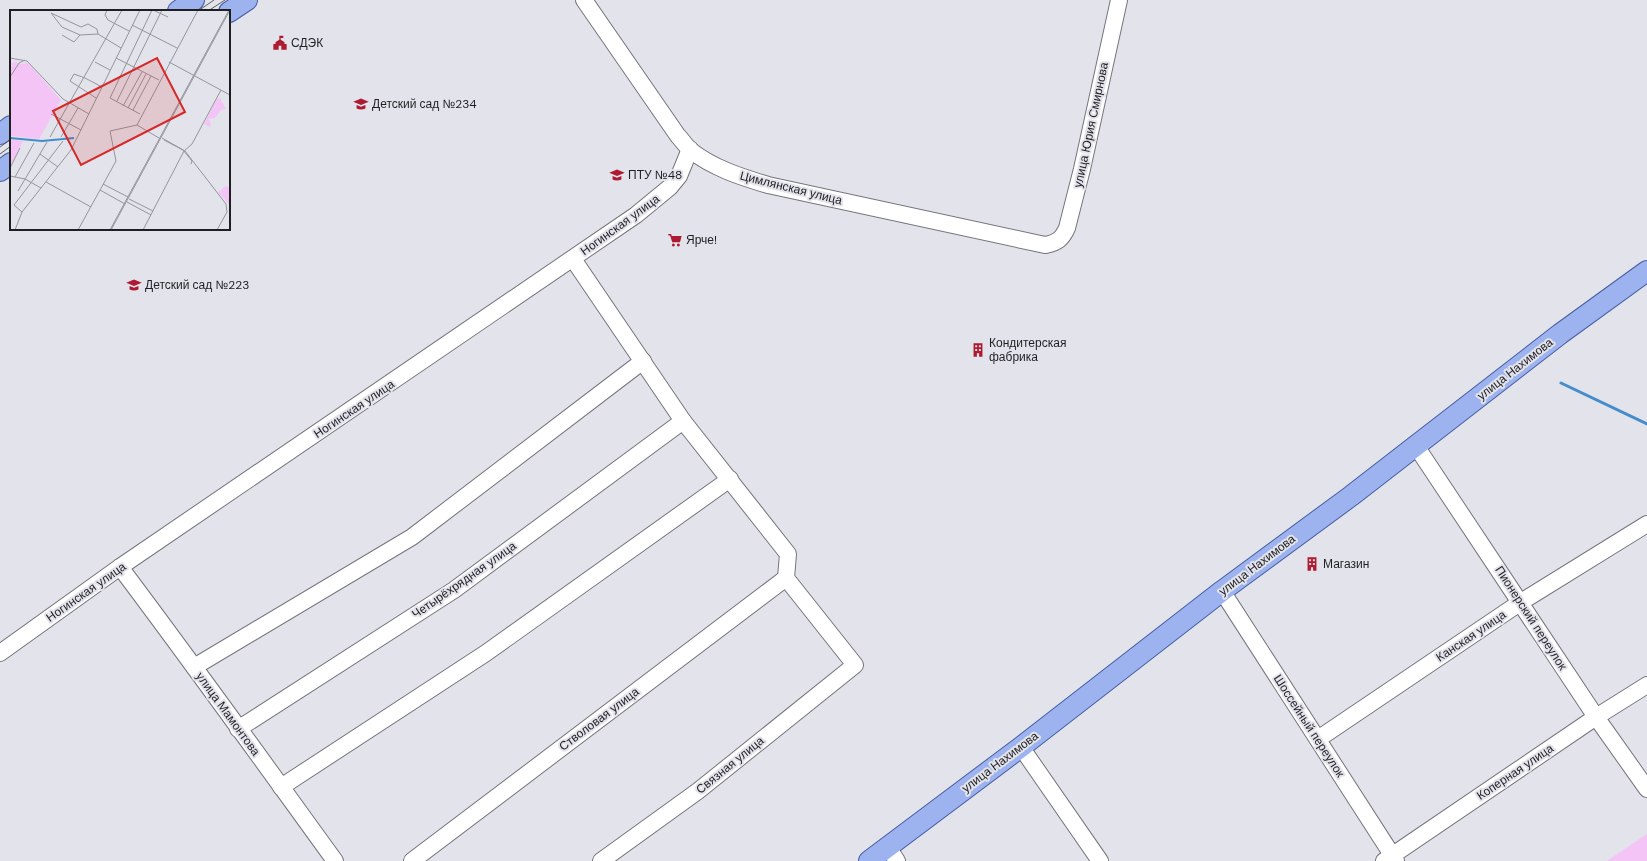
<svg xmlns="http://www.w3.org/2000/svg" width="1647" height="861" viewBox="0 0 1647 861" font-family="'DM Sans',sans-serif">
  <style>
    .green { fill: #f4c4f7 }
    .lines { fill: none; stroke-linecap: round; stroke-linejoin: round }
    .stream { stroke: #458cca; stroke-width: 3 }
    .minor-casing { stroke: #75757d; stroke-width: 18 }
    .major-casing { stroke: #465ea1; stroke-width: 22 }
    .minor { stroke: #fff; stroke-width: 16 }
    .major { stroke: #9db3ef; stroke-width: 20 }
    .tram { stroke: #5d5d62; stroke-width: 1 }
    .labels { text-anchor: middle; dominant-baseline: central; stroke-width: 4; stroke-linejoin: round; paint-order: stroke }
    .poi-label { font-size: 12px; fill: #1f1f22; stroke: #e3e3ec; text-anchor: start }
    .street-label { font-size: 12px; fill: #1f1f22; stroke: #e3e3ec }
    .inset-river { fill: none; stroke: #458cca; stroke-width: 2 }
    .inset-road { fill: none; stroke: #95959b; stroke-width: 1 }
    .view { fill: #d62828; fill-opacity: 0.15; stroke: #d62828; stroke-width: 2 }
    .inset-edge { fill: none; stroke: #1f1f22; stroke-width: 2 }
  </style>
  <rect width="100%" height="100%" fill="#e3e3ec"/>
  <polygon class="green" points="1647,834 1647,861 1607,861"/>
  <g class="lines">
    <polyline class="stream" points="1561,383 1647,424"/>
    <defs>
      <g id="minor">
        <path d="M584,0L678,136C682,140 686,146 690,150C713,168 741,177 768,185L1045,245C1057,243 1062,239 1067,228L1082,169L1119,0"/>
        <polyline points="573,259 683,421 788,554 786,578 855,665 698,791 601,861"/>
        <polyline points="1416,446 1596,717 1647,789"/>
        <path d="M120,567C193,664 264,763 335,861"/>
        <polyline points="1222,591 1396,861"/>
        <polyline points="0,653 120,567 636,215 670,187 679,176 690,149"/>
        <polyline points="194,667 412,537 643,361"/>
        <polyline points="238,729 454,590 683,421"/>
        <polyline points="1318,739 1521,602 1647,524"/>
        <polyline points="1021,747 1100,861"/>
        <polyline points="281,787 486,653 730,479"/>
        <polyline points="888,847 897,861"/>
        <polyline points="412,861 786,578"/>
        <polyline points="1384,861 1596,717 1647,685"/>
      </g>
      <g id="major">
        <polyline points="178,11 194,0"/>
        <polyline points="229,12 247,0"/>
        <polyline points="0,134 11,126"/>
        <polyline points="0,171 11,163"/>
        <polyline points="869,861 1021,747 1222,591 1351,496 1560,334 1647,271"/>
      </g>
    </defs>
    <use href="#minor" class="minor-casing"/>
    <use href="#major" class="major-casing"/>
    <use href="#minor" class="minor"/>
    <use href="#major" class="major"/>
    <g class="tram">
      <polyline points="198,11 214,0"/>
      <polyline points="208,11 225,0"/>
      <polyline points="0,147 11,139"/>
      <polyline points="0,154 11,146"/>
    </g>
  </g>
  <defs>
    <symbol id="civic-bare" viewBox="-9 -9 18 18"><path d="M-.6-6.5H3V-4.5H.6V-3L4-1V1h2V6H-6V1h2V-1L-.6-3ZM-1.2 2.5V6h2.4V2.5Z" fill="#ae1a2f" stroke="#e3e3ec" stroke-width="2.5" paint-order="stroke"/></symbol>
    <symbol id="school-bare" viewBox="-9 -9 18 18"><path d="M0-5L7-2L0 1L-7-2ZM-4 1L0 2.5L4 1V4Q0 6-4 4Z" fill="#ae1a2f" stroke="#e3e3ec" stroke-width="2.5" paint-order="stroke"/></symbol>
    <symbol id="university-bare" viewBox="-9 -9 18 18"><path d="M0-5L7-2L0 1L-7-2ZM-4 1L0 2.5L4 1V4Q0 6-4 4Z" fill="#ae1a2f" stroke="#e3e3ec" stroke-width="2.5" paint-order="stroke"/></symbol>
    <symbol id="supermarket-bare" viewBox="-9 -9 18 18"><path d="M-6-5.5h2.5l.6 2H6L4.5 2H-2.5L-4.4-4H-6ZM-1.5 3.2a1.3 1.3 0 1 0 .1 0ZM3 3.2a1.3 1.3 0 1 0 .1 0Z" fill="#ae1a2f" stroke="#e3e3ec" stroke-width="2.5" paint-order="stroke"/></symbol>
    <symbol id="building-bare" viewBox="-9 -9 18 18"><path d="M-4-6H4V6H1V3H-1V6H-4ZM-2.5-4.3h1.7v1.8h-1.7ZM.8-4.3h1.7v1.8H.8ZM-2.5-1h1.7V.8h-1.7ZM.8-1h1.7V.8H.8Z" fill="#ae1a2f" stroke="#e3e3ec" stroke-width="2.5" paint-order="stroke"/></symbol>
  </defs>
  <g fill-rule="evenodd">
    <use href="#civic-bare" x="270" y="33" width="20" height="20"/>
    <use href="#school-bare" x="351" y="94" width="20" height="20"/>
    <use href="#university-bare" x="607" y="165" width="20" height="20"/>
    <use href="#supermarket-bare" x="665" y="230" width="20" height="20"/>
    <use href="#school-bare" x="124" y="275" width="20" height="20"/>
    <use href="#building-bare" x="968" y="340" width="20" height="20"/>
    <use href="#building-bare" x="1302" y="554" width="20" height="20"/>
  </g>
  <g class="labels">
    <g class="poi-label">
      <text x="291" y="43">СДЭК</text>
      <text x="372" y="104">Детский сад №234</text>
      <text x="628" y="175">ПТУ №48</text>
      <text x="686" y="240">Ярче!</text>
      <text x="145" y="285">Детский сад №223</text>
      <text x="989" y="343">Кондитерская<tspan x="989" dy="14">фабрика</tspan></text>
      <text x="1323" y="564">Магазин</text>
    </g>
    <g class="street-label">
      <text transform="translate(1091 125) rotate(-78)">улица Юрия Смирнова</text>
      <text transform="translate(791 188) rotate(14)">Цимлянская улица</text>
      <text transform="translate(620 225) rotate(-36)">Ногинская улица</text>
      <text transform="translate(1515 369) rotate(-38)">улица Нахимова</text>
      <text transform="translate(354 409) rotate(-34)">Ногинская улица</text>
      <text transform="translate(1257 565) rotate(-37)">улица Нахимова</text>
      <text transform="translate(464 580) rotate(-35)">Четырёхрядная улица</text>
      <text transform="translate(86 592) rotate(-35)">Ногинская улица</text>
      <text transform="translate(1531 618) rotate(57)">Пионерский переулок</text>
      <text transform="translate(1471 636) rotate(-34)">Канская улица</text>
      <text transform="translate(228 714) rotate(54)">улица Мамонтова</text>
      <text transform="translate(599 719) rotate(-37)">Стволовая улица</text>
      <text transform="translate(1309 726) rotate(57)">Шоссейный переулок</text>
      <text transform="translate(1000 762) rotate(-37)">улица Нахимова</text>
      <text transform="translate(730 765) rotate(-39)">Связная улица</text>
      <text transform="translate(1515 772) rotate(-34)">Коперная улица</text>
    </g>
  </g>
  <g transform="translate(10 10)">
    <rect width="220" height="220" fill="#e3e3ec"/>
    <path d="M6,51L9,54L18,53L51,90L29,129L0,126V56H4L0,54ZM210,88L216,99L211,100L205,108L198,109L201,113L200,117L194,114L207,89ZM0,129L13,131L0,157ZM216,176L220,178V195L208,182Z" fill="#f4c4f7"/>
    <path class="inset-river" d="M0,128L32,131L64,128"/>
    <path class="inset-road" d="M97,0L95,5L98,10L119,21M143,0L158,7M41,3L52,17L70,25L88,24L111,38M41,3L71,17L78,14L87,19L88,24M122,15L167,38M52,25L64,32L70,25M0,48L17,51L53,89L79,104M106,48L149,70M85,52L100,60M159,52L220,85M0,67L9,53L15,50M75,68L64,64L60,71L86,88M75,68L92,77M107,91L152,0M113,96L132,62M118,98L136,64M123,100L141,66M41,104L71,120M130,104L100,88L142,0M127,115L188,0M40,127L112,0M51,127L68,98M152,128L175,141L216,194L217,202L207,220M154,130L173,140L182,151L181,154M30,144L48,157M0,158L10,138M0,166L15,169L31,178M5,167L24,133M36,172L81,197M93,174L118,187M90,180L115,194M8,181L37,132M119,189L143,201M117,192L141,205M12,202L4,195L53,131M5,220L12,202L61,140L130,0M68,220L106,151L100,121L127,115L149,128M100,220L219,0M101,220L220,0M133,220L174,141L182,134L211,80"/>
    <path class="view" d="M147,48L175,102L71,155L43,101Z"/>
    <rect width="220" height="220" class="inset-edge"/>
  </g>
</svg>
